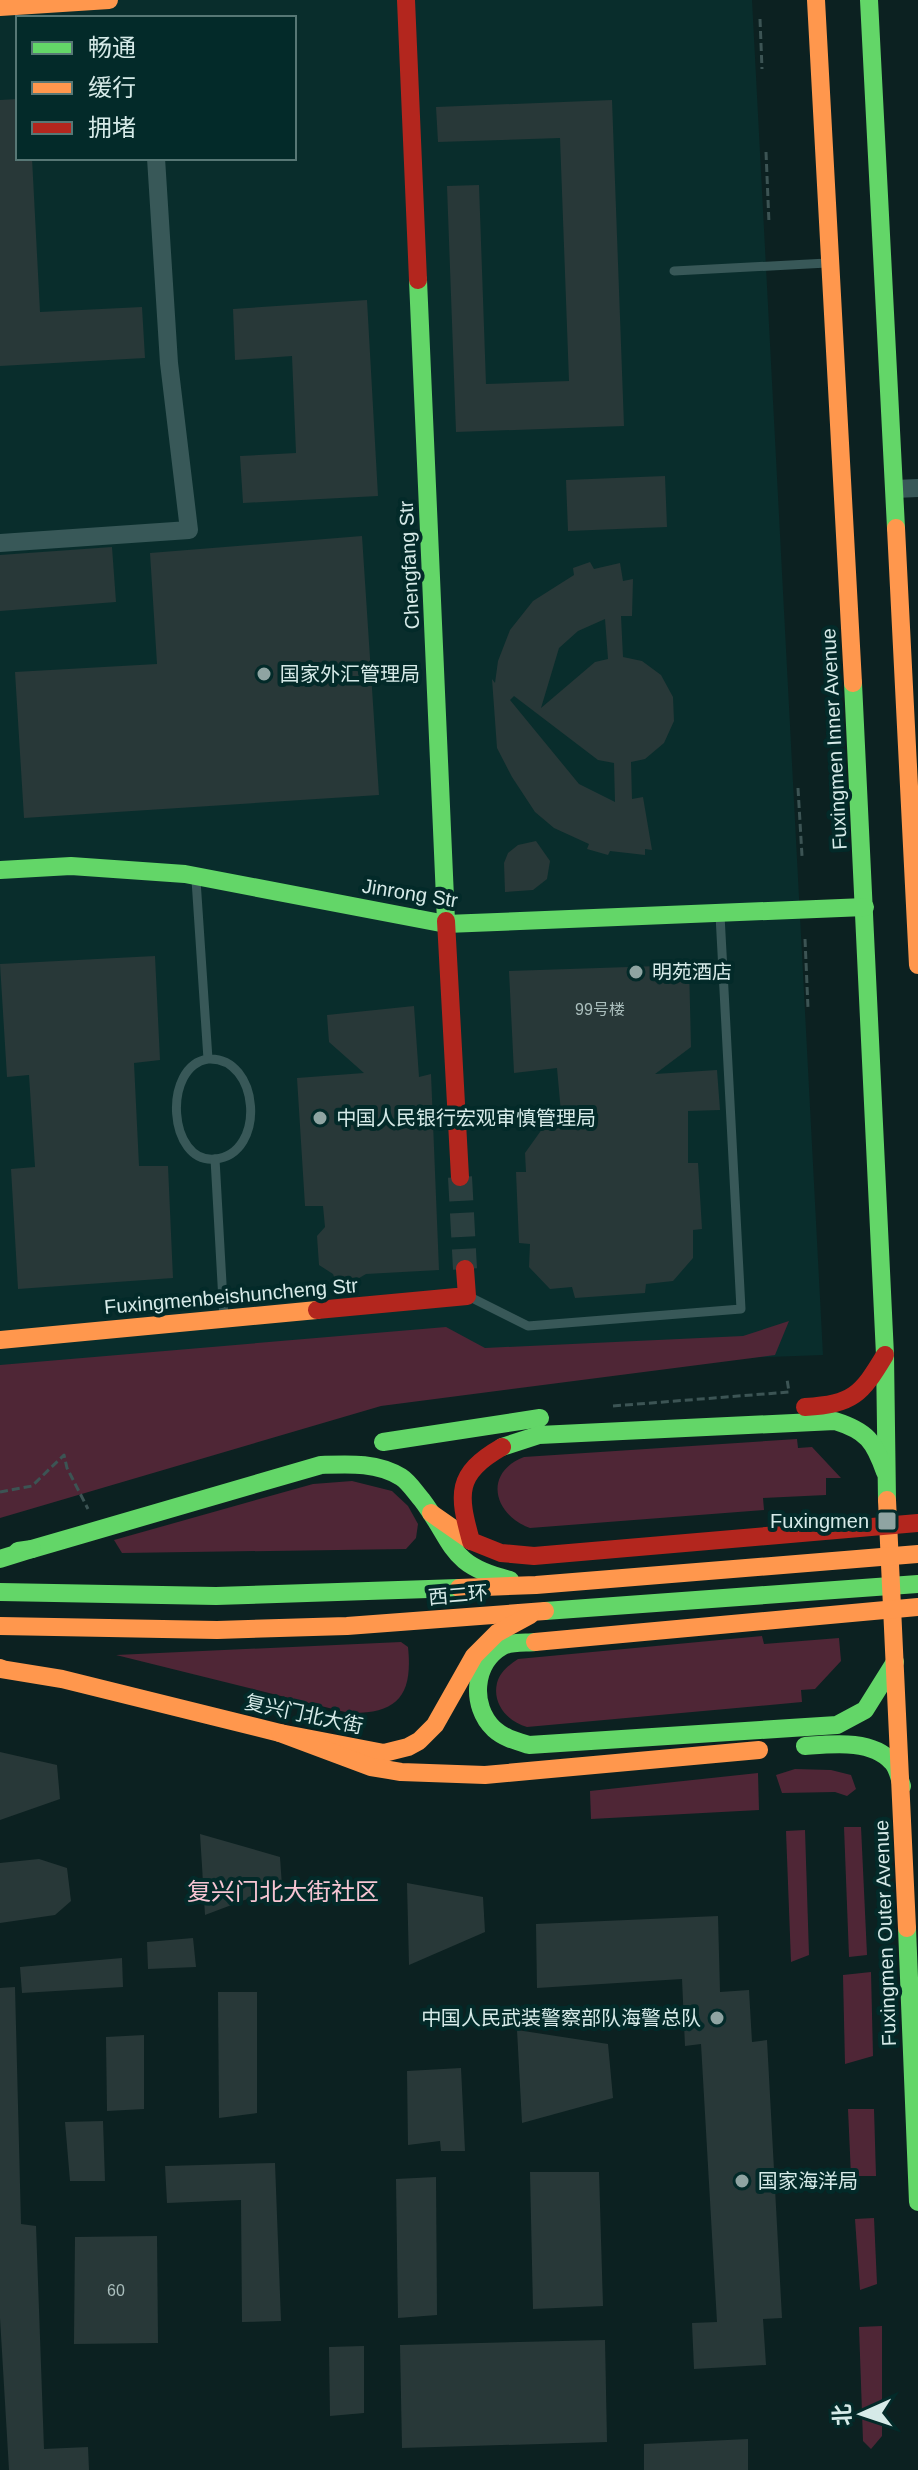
<svg xmlns="http://www.w3.org/2000/svg" width="918" height="2470" viewBox="0 0 918 2470" font-family="Helvetica,'Noto Sans SC',sans-serif">
  <style>
    .built { fill: #092d2c; fill-rule: evenodd }
    .green { fill: #4f2636 }
    .building { fill: #283838; fill-rule: evenodd }
    .lines { fill: none; stroke-linecap: round; stroke-linejoin: round }
    .secondary-tunnel { stroke: #2a3f3f; stroke-width: 24; stroke-dasharray: 24 12; stroke-linecap: butt }
    .path { stroke: #3c5454; stroke-width: 3; stroke-dasharray: 8 4; stroke-linecap: butt }
    .lane { stroke: #385858; stroke-width: 9 }
    .street { stroke: #385858; stroke-width: 18 }
    .fast { stroke: #63d668; stroke-width: 18 }
    .slow { stroke: #ff974d; stroke-width: 18 }
    .jam { stroke: #b3261e; stroke-width: 18 }
    .poi-dot { fill: #8fa4a2; stroke: #032a29; stroke-width: 3 }
    .labels { text-anchor: middle; dominant-baseline: central; stroke-width: 8; stroke-linejoin: round; paint-order: stroke }
    .number-label { font-size: 16px; fill: #aabebc }
    .street-label { font-size: 20px; fill: #d6eae8; stroke: #032a29 }
    .poi-label { font-size: 20px; fill: #d6eae8; stroke: #032a29; text-anchor: start }
    .quarter-label { font-size: 24px; fill: #f7c5d3; stroke: #032a29 }
  </style>
  <rect width="100%" height="100%" fill="#0c2121"/>
  <path class="built" d="M112,0H752L823,1355L0,1384V7ZM18,18H294V158H18Z"/>
  <g class="green">
    <polygon points="789,1321 775,1355 381,1406 0,1518 0,1365 446,1327 485,1348 743,1336"/>
    <path d="M797,1439L798,1448L812,1447L841,1478H826V1495L763,1498L764,1510L530,1528C492,1514 484,1472 524,1457Z"/>
    <polygon points="352,1481 392,1491 408,1506 418,1524 416,1538 406,1549 122,1553 114,1540 313,1484"/>
    <path d="M762,1636L764,1644L839,1638L841,1661L815,1689L801,1690L802,1702L527,1727C508,1722 492,1704 497,1683C500,1672 509,1665 518,1659Z"/>
    <path d="M401,1642L408,1647C413,1695 398,1714 349,1713L116,1655Z"/>
    <polygon points="795,1769 831,1770 851,1775 856,1789 847,1796 835,1792 782,1793 776,1775"/>
    <polygon points="758,1773 759,1810 591,1819 590,1791"/>
    <polygon points="844,1827 861,1827 867,1955 849,1957"/>
    <polygon points="805,1830 809,1955 791,1962 786,1831"/>
    <polygon points="871,1972 873,2056 845,2064 843,1975"/>
    <polygon points="848,2109 874,2109 876,2176 851,2176"/>
    <polygon points="874,2218 877,2284 860,2290 855,2219"/>
    <polygon points="882,2326 882,2436 871,2449 863,2441 859,2327"/>
  </g>
  <g class="building">
    <polygon points="18,99 18,158 32,158 40,312 142,307 145,358 0,366 0,100"/>
    <polygon points="612,100 624,426 456,432 447,186 479,185 486,384 569,381 560,138 438,142 436,107"/>
    <polygon points="367,300 378,496 243,503 240,456 296,453 292,356 235,360 233,309"/>
    <polygon points="665,476 667,527 568,531 566,480"/>
    <polygon points="362,536 379,795 24,818 15,672 157,664 150,553"/>
    <polygon points="112,547 116,602 0,611 0,555"/>
    <path d="M590,562L594,569L620,563L623,581L633,579L632,616H621L623,657L642,661L661,675L673,697L674,721L664,743L645,759L631,762L632,799L643,797L652,850L645,849V855L610,851L608,855L587,849L589,844L554,828L535,812L512,777L497,748L492,679L495,683L498,661L510,630L533,601L574,575L573,568ZM605,619L608,659L595,662L541,708L559,648L578,631ZM514,696L598,760L614,763L615,802L579,784L510,700Z"/>
    <polygon points="536,841 550,861 547,879 533,890 505,892 504,863 508,853 518,845"/>
    <polygon points="155,956 160,1060 134,1063 139,1166 168,1166 173,1278 18,1289 11,1169 35,1167 29,1075 7,1077 0,964"/>
    <polygon points="689,965 691,1047 655,1074 717,1070 720,1110 688,1111 688,1163 698,1163 702,1229 693,1230 693,1258 673,1281 646,1284 645,1293 575,1298 572,1287 550,1289 529,1267 530,1244 519,1243 516,1172 526,1172 525,1153 545,1125 562,1124 557,1068 514,1073 509,971"/>
    <polygon points="414,1006 419,1077 431,1074 439,1270 366,1274 354,1281 336,1282 333,1274 319,1265 317,1236 325,1227 323,1206 305,1206 297,1078 364,1073 329,1042 327,1015"/>
    <polygon points="0,1752 57,1765 60,1799 0,1820"/>
    <polygon points="200,1834 280,1857 282,1886 205,1915"/>
    <polygon points="39,1859 67,1868 71,1901 55,1915 0,1923 0,1863"/>
    <polygon points="407,1883 483,1897 485,1932 409,1965"/>
    <polygon points="718,1916 720,1992 749,1990 752,2042 767,2040 782,2318 763,2319 766,2365 694,2369 692,2323 717,2322 701,2044 685,2046 682,1979 537,1988 536,1924"/>
    <polygon points="193,1938 196,1967 148,1969 147,1942"/>
    <polygon points="122,1958 123,1987 22,1993 20,1967"/>
    <polygon points="15,1987 21,2224 36,2226 44,2449 88,2447 89,2470 9,2470 0,2318 0,1988"/>
    <polygon points="218,1992 257,1992 257,2113 219,2118"/>
    <polygon points="517,2030 608,2044 613,2098 522,2123"/>
    <polygon points="144,2035 144,2109 107,2111 106,2037"/>
    <polygon points="461,2068 465,2151 441,2151 440,2141 408,2145 407,2071"/>
    <polygon points="103,2121 105,2181 70,2181 65,2122"/>
    <polygon points="275,2163 281,2321 242,2322 241,2200 167,2203 165,2166"/>
    <polygon points="530,2172 599,2172 603,2306 533,2309"/>
    <polygon points="436,2177 437,2315 398,2318 396,2179"/>
    <polygon points="157,2236 158,2343 74,2344 75,2237"/>
    <polygon points="605,2340 607,2442 402,2448 400,2345"/>
    <polygon points="364,2346 364,2413 330,2416 329,2347"/>
    <polygon points="748,2439 748,2470 644,2470 644,2444"/>
  </g>
  <g class="lines">
    <polyline class="secondary-tunnel" points="460,1177 465,1269"/>
    <g class="path">
      <polyline points="760,19 762,69"/>
      <polyline points="766,152 769,223"/>
      <polyline points="798,788 802,856"/>
      <polyline points="805,939 808,1008"/>
      <polyline points="613,1406 789,1392 787,1379"/>
      <polyline points="0,1492 32,1486 64,1455 67,1468 88,1509"/>
    </g>
    <g class="lane">
      <polyline points="674,271 827,263"/>
      <path d="M196,880L208,1059C162,1066 168,1164 215,1159C267,1154 260,1056 208,1059"/>
      <polyline points="215,1159 224,1319"/>
      <polyline points="470,1297 528,1326 741,1309 720,915"/>
    </g>
    <g class="street">
      <polyline points="895,489 918,488"/>
      <polyline points="0,543 189,530 169,363 156,158"/>
    </g>
    <g class="fast">
      <polyline points="869,0 896,528"/>
      <polyline points="418,280 446,921"/>
      <polyline points="853,683 885,1355 887,1500"/>
      <polyline points="0,870 71,866 185,874 446,924 865,907"/>
      <polyline points="383,1442 540,1418"/>
      <path d="M502,1447L539,1435L835,1421C867,1431 874,1441 885,1472"/>
      <path d="M18,1551L32,1549L321,1465C348,1464 377,1462 401,1477C409,1482 415,1492 422,1500C455,1544 448,1565 510,1580"/>
      <polyline points="0,1559 32,1549"/>
      <polyline points="0,1592 216,1596 459,1588"/>
      <polyline points="545,1611 918,1584"/>
      <path d="M535,1642C526,1643 511,1642 503,1646C473,1663 470,1706 494,1729C504,1738 516,1741 529,1745L837,1725L865,1710L895,1662"/>
      <path d="M805,1746C832,1744 872,1739 892,1762C898,1768 899,1778 902,1786"/>
      <polyline points="907,1928 918,2202"/>
    </g>
    <g class="slow">
      <polyline points="816,0 853,683"/>
      <polyline points="0,7 109,0"/>
      <polyline points="896,528 918,965"/>
      <polyline points="0,1340 317,1310"/>
      <polyline points="887,1500 907,1928"/>
      <polyline points="431,1513 471,1541"/>
      <polyline points="459,1588 536,1585 918,1554"/>
      <polyline points="0,1626 217,1630 347,1626 545,1611"/>
      <polyline points="535,1642 918,1607"/>
      <polyline points="0,1668 2,1669"/>
      <polyline points="0,1669 62,1679 280,1733 384,1753 408,1747 419,1741 435,1725 474,1656 497,1633 530,1615"/>
      <polyline points="280,1733 371,1767 401,1772 485,1775 759,1750"/>
    </g>
    <g class="jam">
      <polyline points="406,0 418,280"/>
      <polyline points="446,921 460,1177"/>
      <polyline points="317,1310 467,1296 465,1269"/>
      <path d="M805,1407C853,1404 861,1395 885,1355"/>
      <path d="M502,1447C455,1474 458,1494 471,1541L501,1553L534,1556L918,1523"/>
    </g>
  </g>
  <g class="poi-dot">
    <circle cx="264" cy="674" r="8"/>
    <circle cx="636" cy="972" r="8"/>
    <circle cx="320" cy="1118" r="8"/>
    <rect x="877" y="1511" width="20" height="20" rx="4"/>
    <circle cx="717" cy="2018" r="8"/>
    <circle cx="742" cy="2181" r="8"/>
  </g>
  <g class="labels">
    <g class="number-label">
      <text x="600" y="1009">99号楼</text>
      <text x="116" y="2290">60</text>
    </g>
    <g class="street-label">
      <text transform="translate(409 565) rotate(-93)">Chengfang Str</text>
      <text transform="translate(834 739) rotate(-93)">Fuxingmen Inner Avenue</text>
      <text transform="translate(410 893) rotate(9)">Jinrong Str</text>
      <text transform="translate(231 1296) rotate(-5)">Fuxingmenbeishuncheng Str</text>
      <text transform="translate(458 1595) rotate(-5)">西二环</text>
      <text transform="translate(304 1714) rotate(12)">复兴门北大街</text>
      <text transform="translate(885 1933) rotate(-92)">Fuxingmen Outer Avenue</text>
    </g>
    <g class="poi-label">
      <text x="280" y="674">国家外汇管理局</text>
      <text x="652" y="972">明苑酒店</text>
      <text x="336" y="1118">中国人民银行宏观审慎管理局</text>
      <text x="869" y="1521" text-anchor="end">Fuxingmen</text>
      <text x="701" y="2018" text-anchor="end">中国人民武装警察部队海警总队</text>
      <text x="758" y="2181">国家海洋局</text>
    </g>
    <g class="quarter-label">
      <text x="283" y="1891">复兴门北大街社区</text>
    </g>
  </g>
  <rect x="16" y="16" width="280" height="144" fill="#032a29" stroke="#577775" stroke-width="2"/>
  <rect x="32" y="42" width="40" height="12" fill="#63d668" stroke="#577775" stroke-width="2"/>
  <text x="88" y="56" font-size="24" fill="#d6eae8">畅通</text>
  <rect x="32" y="82" width="40" height="12" fill="#ff974d" stroke="#577775" stroke-width="2"/>
  <text x="88" y="96" font-size="24" fill="#d6eae8">缓行</text>
  <rect x="32" y="122" width="40" height="12" fill="#b3261e" stroke="#577775" stroke-width="2"/>
  <text x="88" y="136" font-size="24" fill="#d6eae8">拥堵</text>
  <g transform="translate(862 2414) rotate(267)" stroke="#032a29" stroke-width="6" paint-order="stroke">
  <path d="M0-6L14 30L0 20L-14 30Z" fill="#d6eae8"/>
  <text y="-12" font-size="22" font-weight="bold" text-anchor="middle" fill="#d6eae8">北</text>
  </g>
</svg>
